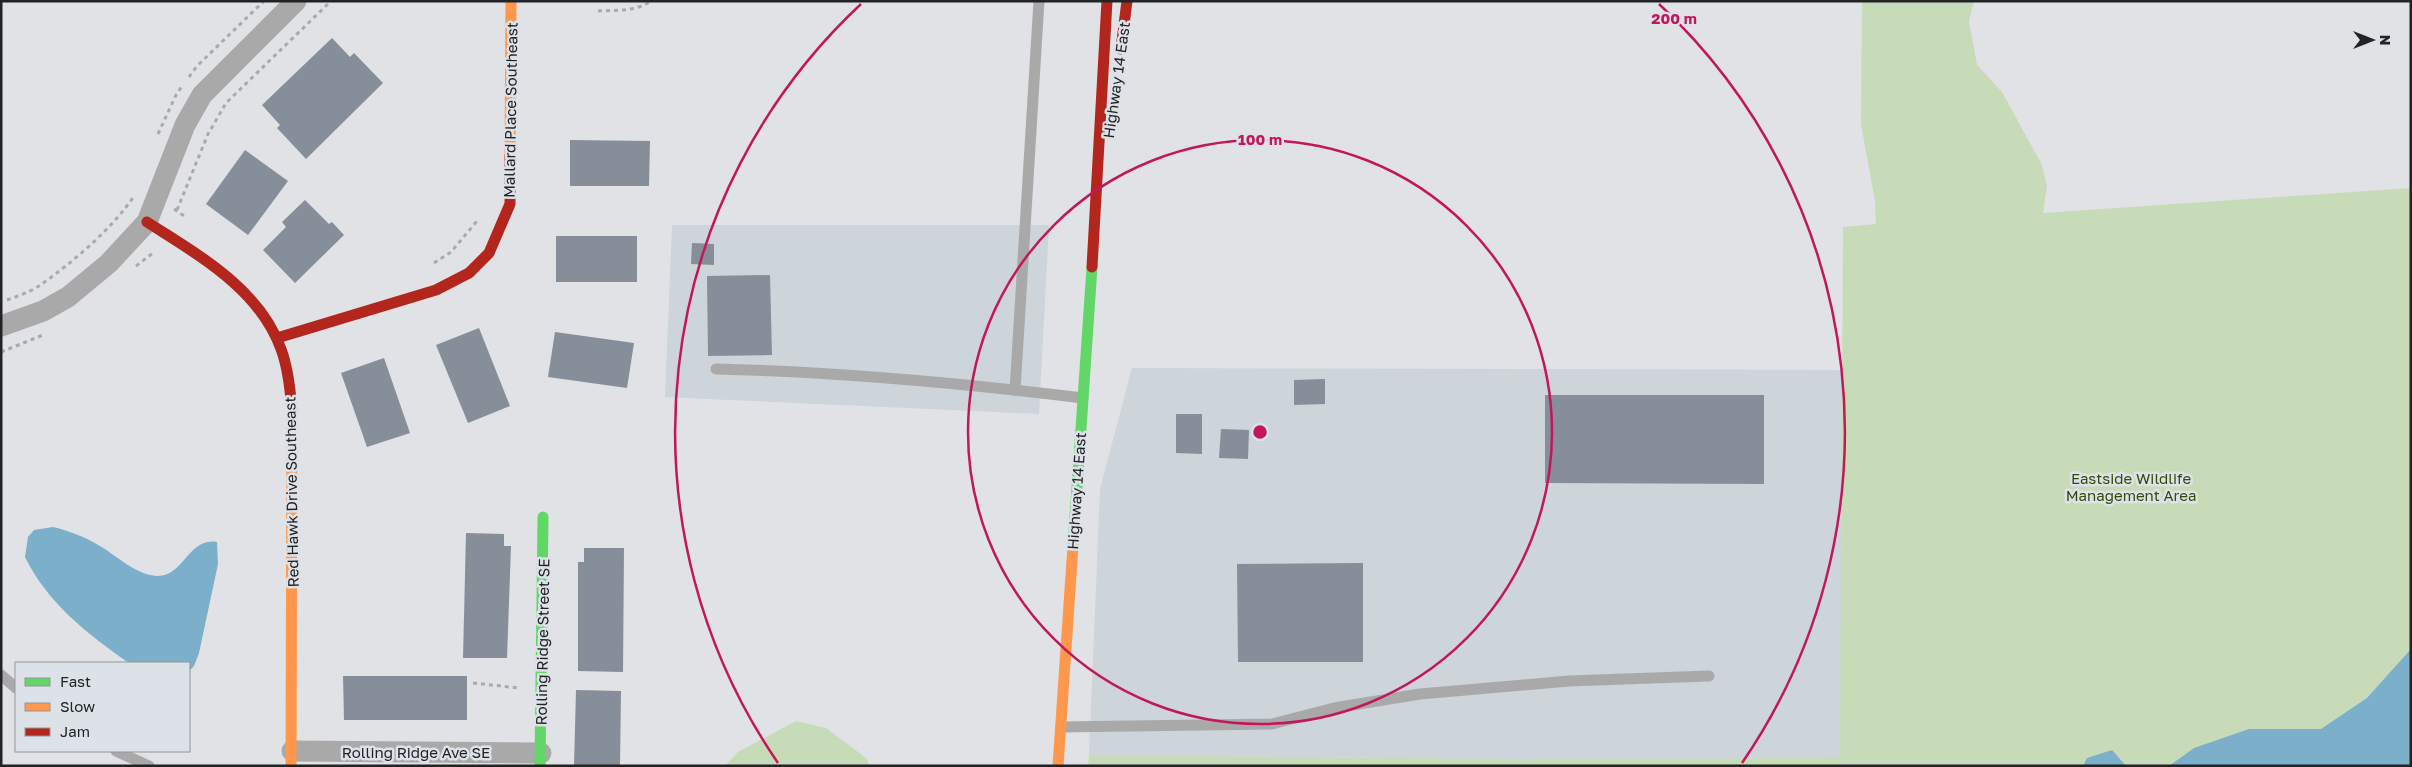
<svg xmlns="http://www.w3.org/2000/svg" width="2412" height="767" viewBox="0 0 2412 767" font-family="'Golos Text',sans-serif">
  <style>
    .built { fill: #cdd4da }
    .green { fill: #c8dbb9 }
    .water { fill: #7bafca }
    .building { fill: #858e99 }
    .lines { fill: none; stroke-linecap: round; stroke-linejoin: round }
    .path { stroke: #a9aaaa; stroke-width: 3; stroke-dasharray: 4 4; stroke-linecap: butt }
    .lane { stroke: #aaa9aa; stroke-width: 11 }
    .street { stroke: #aaa9aa; stroke-width: 21 }
    .fast { stroke: #63d668; stroke-width: 11 }
    .slow { stroke: #ff974d; stroke-width: 11 }
    .jam { stroke: #b3261e; stroke-width: 11 }
    .ring { fill: none; stroke: #c2185b; stroke-width: 2.5 }
    .labels { text-anchor: middle; dominant-baseline: central; stroke-width: 5; stroke-linejoin: round; paint-order: stroke }
    .street-label { font-size: 15px; fill: #212325; stroke: #dde2e8 }
    .park-label { font-size: 15px; fill: #314d07; stroke: #dde2e8 }
    .centre { fill: #c2185b; stroke: #dde2e8; stroke-width: 2.5 }
    .ring-label { font-size: 15px; text-anchor: middle; font-weight: bold; fill: #c2185b; stroke: #dde2e8; stroke-width: 5; stroke-linejoin: round; paint-order: stroke }
  </style>
  <rect width="100%" height="100%" fill="#e0e2e5"/>
  <g class="built">
    <polygon points="672,225 1049,225 1039,414 665,397"/>
    <polygon points="1132,368 1843,370 1841,758 1510,759 1089,755 1100,489"/>
  </g>
  <g class="green">
    <polygon points="1862,1 1974,1 1969,21 1977,65 2002,92 2042,165 2047,186 2043,213 2411,188 2411,766 1088,766 1089,755 1510,759 1840,758 1843,227 1876,224 1875,202 1861,124"/>
    <polygon points="796,721 826,728 866,758 870,766 725,766 738,752"/>
  </g>
  <g class="water">
    <path d="M53,527C70,531 85,537 100,546C117,556 136,575 157,576C184,577 188,537 217,542L218,564L199,653L194,666L189,671V663H131L126,661C86,633 47,602 25,557L28,537L34,530Z"/>
    <polygon points="2411,649 2411,766 2169,766 2194,748 2249,729 2321,729 2367,698"/>
    <polygon points="2112,750 2126,766 2083,766 2087,758"/>
  </g>
  <g class="building">
    <polygon points="332,38 350,57 354,53 383,83 306,159 277,128 280,125 262,105"/>
    <polygon points="570,140 650,141 649,186 570,186"/>
    <polygon points="245,150 288,181 248,235 206,204"/>
    <polygon points="305,200 329,224 332,222 344,235 295,283 263,250 286,227 282,222"/>
    <rect x="556" y="236" width="81" height="46"/>
    <polygon points="692,243 714,244 714,265 691,264"/>
    <polygon points="770,275 772,355 708,356 707,276"/>
    <polygon points="479,328 510,406 468,423 436,345"/>
    <polygon points="555,332 634,343 627,388 548,377"/>
    <polygon points="384,358 410,433 367,447 341,373"/>
    <polygon points="1325,379 1325,404 1294,405 1294,380"/>
    <polygon points="1545,395 1764,395 1764,484 1545,483"/>
    <polygon points="1176,414 1202,414 1202,454 1176,453"/>
    <polygon points="1221,429 1249,430 1248,459 1219,458"/>
    <polygon points="466,533 504,534 504,546 511,546 507,658 463,658"/>
    <polygon points="584,548 624,548 623,672 578,671 578,562 584,562"/>
    <polygon points="1363,563 1363,662 1238,662 1237,564"/>
    <polygon points="343,676 467,676 467,720 344,720"/>
    <polygon points="576,690 621,691 620,766 574,766"/>
  </g>
  <g class="lines">
    <g class="path">
      <path d="M598,11C616,10 635,12 651,1"/>
      <polyline points="189,77 197,66 264,1"/>
      <polyline points="158,134 176,95 182,86"/>
      <polyline points="174,209 187,218"/>
      <polyline points="177,210 208,134 226,103 331,1"/>
      <polyline points="434,263 451,252 477,221"/>
      <polyline points="136,266 153,253"/>
      <path d="M7,300C18,296 30,292 39,286C72,263 112,229 134,196"/>
      <polyline points="1,352 43,335"/>
      <polyline points="473,683 519,688"/>
    </g>
    <g class="lane">
      <path d="M716,369C839,372 961,383 1083,398"/>
      <polyline points="1015,390 1039,1"/>
      <polyline points="1,675 16,688"/>
      <polyline points="1061,727 1272,724 1334,708 1420,694 1569,681 1709,676"/>
      <polyline points="116,751 149,766"/>
    </g>
    <g class="street">
      <polyline points="1,326 43,311 68,297 109,263 147,222 185,125 202,95 296,1"/>
      <polyline points="292,751 541,753"/>
    </g>
    <g class="fast">
      <polyline points="1073,546 1092,267"/>
      <polyline points="540,766 543,517"/>
    </g>
    <g class="slow">
      <polyline points="510,156 511,1"/>
      <polyline points="291,766 292,409"/>
      <polyline points="1058,766 1073,546"/>
    </g>
    <g class="jam">
      <polyline points="1121,49 1127,1"/>
      <path d="M147,222C198,255 259,288 281,349C288,368 290,389 292,409"/>
      <polyline points="1092,267 1107,1"/>
      <polyline points="277,338 436,290 469,273 489,253 510,204 510,156"/>
    </g>
  </g>
  <g class="ring">
    <circle cx="1260" cy="432" r="292"/>
    <path d="M778 763A585 585 0 0 1 861 4M1659 4A585 585 0 0 1 1742 763"/>
  </g>
  <g class="labels">
    <g class="street-label">
      <text transform="translate(1116 80) rotate(-82)">Highway 14 East</text>
      <text transform="translate(510 110) rotate(-89)">Mallard Place Southeast</text>
      <text transform="translate(1076 491) rotate(-86)">Highway 14 East</text>
      <text transform="translate(291 492) rotate(-91)">Red Hawk Drive Southeast</text>
      <text transform="translate(542 642) rotate(-89)">Rolling Ridge Street SE</text>
      <text x="416" y="752">Rolling Ridge Ave SE</text>
    </g>
    <g class="park-label">
      <text x="2131" y="478">Eastside Wildlife<tspan x="2131" dy="17">Management Area</tspan></text>
    </g>
  </g>
  <circle cx="1260" cy="432" r="8" class="centre"/>
  <g class="ring-label">
    <text x="1674" y="24">200 m</text>
    <text x="1260" y="145">100 m</text>
  </g>
  <rect width="2412" height="767" fill="none" stroke="#212325" stroke-width="5"/>
  <rect x="15" y="662" width="175" height="90" fill="#dde2e8" stroke="#92969a"/>
  <rect x="25" y="678" width="25" height="8" fill="#63d668" stroke="#92969a"/>
  <text x="60" y="687" font-size="15" fill="#212325">Fast</text>
  <rect x="25" y="703" width="25" height="8" fill="#ff974d" stroke="#92969a"/>
  <text x="60" y="712" font-size="15" fill="#212325">Slow</text>
  <rect x="25" y="728" width="25" height="8" fill="#b3261e" stroke="#92969a"/>
  <text x="60" y="737" font-size="15" fill="#212325">Jam</text>
  <g transform="translate(2372 40) rotate(90)" stroke="#dde2e8" stroke-width="4" paint-order="stroke">
  <path d="M0-4L9 19L0 12L-9 19Z" fill="#212325"/>
  <text y="-8" font-size="14" font-weight="bold" text-anchor="middle" fill="#212325">N</text>
  </g>
</svg>
